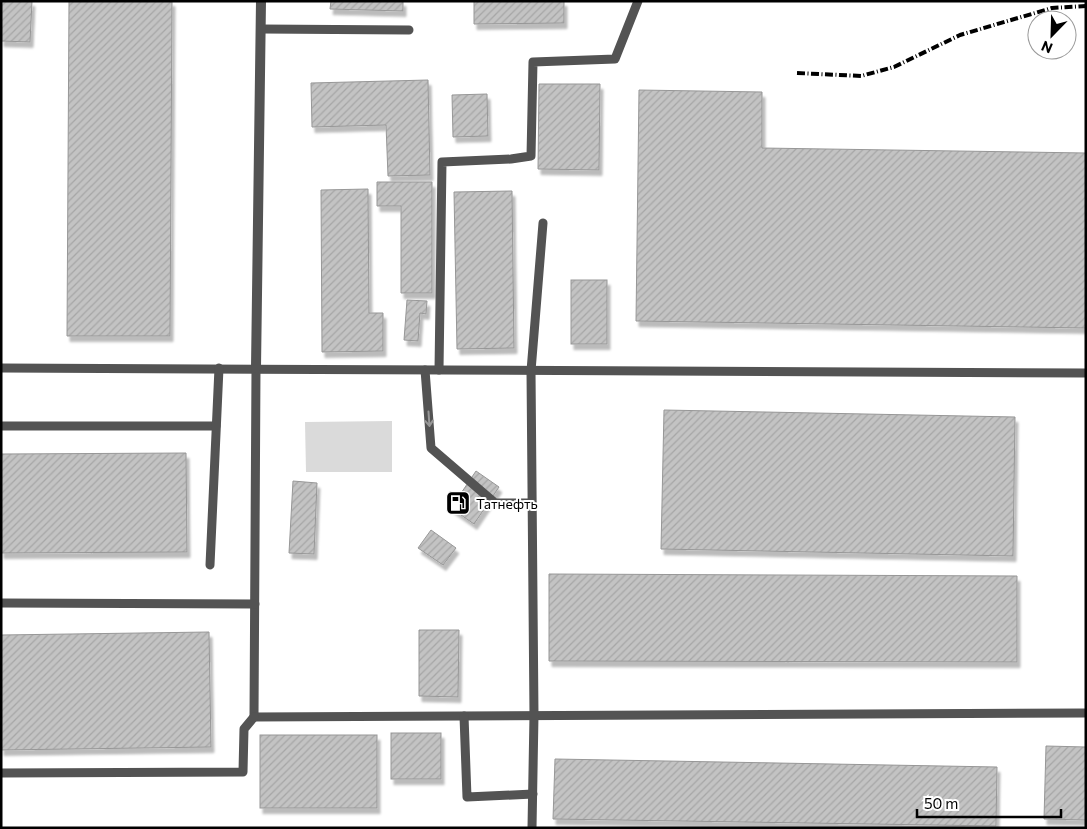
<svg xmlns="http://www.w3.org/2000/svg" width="1087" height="829" viewBox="0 0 1087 829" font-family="Commissioner,sans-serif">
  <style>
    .pitch { fill: #dadada }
    .building { fill: url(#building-hatch); stroke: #979797; filter: url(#shadow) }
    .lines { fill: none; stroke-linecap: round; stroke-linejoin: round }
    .lane { stroke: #535353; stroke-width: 9 }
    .street { stroke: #535353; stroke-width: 10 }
    .rail { stroke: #000; stroke-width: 4; stroke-dasharray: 8 2.5 1 2.5; stroke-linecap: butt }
    .oneway { stroke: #989898 }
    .labels { text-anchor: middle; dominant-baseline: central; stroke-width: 4; stroke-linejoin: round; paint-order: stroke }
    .poi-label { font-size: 14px; fill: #000; stroke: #fff; text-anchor: start }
  </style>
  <defs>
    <pattern id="building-hatch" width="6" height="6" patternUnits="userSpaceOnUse" patternTransform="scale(1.25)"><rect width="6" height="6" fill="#c3c3c3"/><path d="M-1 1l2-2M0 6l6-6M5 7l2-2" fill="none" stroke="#a6a6a6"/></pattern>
    <filter id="shadow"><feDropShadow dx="3" dy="5.5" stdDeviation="1" flood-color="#0004"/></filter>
  </defs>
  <rect width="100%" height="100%" fill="#fff"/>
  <polygon class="pitch" points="392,421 392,472 306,472 305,422"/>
  <g class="building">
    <polygon points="1,1 32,1 30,42 1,41"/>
    <polygon points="69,1 172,1 170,336 67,336"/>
    <polygon points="331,1 403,1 403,11 330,9"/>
    <polygon points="474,1 564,1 564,23 474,24"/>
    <polygon points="428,80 430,175 388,176 386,125 312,127 311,83"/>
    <polygon points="539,84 600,84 599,170 538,169"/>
    <polygon points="639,90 762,92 762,148 1086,153 1086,328 636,321"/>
    <polygon points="487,94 488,136 453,137 452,95"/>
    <polygon points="377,182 432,182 432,293 401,293 401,206 377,206"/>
    <polygon points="368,189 369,313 383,313 383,351 322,352 321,190"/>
    <polygon points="512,191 514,348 457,349 454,192"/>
    <rect x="571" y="280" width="36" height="64"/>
    <polygon points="407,300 427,301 426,314 420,313 418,341 404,340"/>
    <polygon points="664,410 1015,417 1013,556 661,549"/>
    <polygon points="186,453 187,552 1,553 1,454"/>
    <polygon points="476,471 499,487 474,524 451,508"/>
    <polygon points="293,481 317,483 314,554 289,553"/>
    <polygon points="431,530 456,548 443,565 418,548"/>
    <polygon points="549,574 1017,576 1017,662 549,661"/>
    <polygon points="419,630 459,630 458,697 419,696"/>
    <polygon points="209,632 211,747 1,750 1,635"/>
    <rect x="391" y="733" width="50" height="46"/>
    <rect x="260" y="735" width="117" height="73"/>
    <polygon points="1046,746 1086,747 1086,820 1044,819"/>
    <polygon points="555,759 997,767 996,826 553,819"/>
  </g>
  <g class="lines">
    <g class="lane">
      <polyline points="261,29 409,30"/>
      <polyline points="1,368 1086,373"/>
      <polyline points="256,368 254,717 1086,713"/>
      <polyline points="425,370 431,448 495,503 532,503"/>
      <polyline points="439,370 442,162 511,159 531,156 533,62 615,59 638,1"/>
      <polyline points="1,426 216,426"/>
      <polyline points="210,565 219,368"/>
      <polyline points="1,603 255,604"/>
      <polyline points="464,716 467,797 533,794"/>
      <polyline points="1,773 243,772 244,729 254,717"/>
      <polyline points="532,828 534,715 531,371 543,223"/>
    </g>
    <polyline class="street" points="256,368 261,1"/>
    <polyline class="rail" points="797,73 861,76 894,67 960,35 1052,8 1086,6"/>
  </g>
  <defs><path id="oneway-shaft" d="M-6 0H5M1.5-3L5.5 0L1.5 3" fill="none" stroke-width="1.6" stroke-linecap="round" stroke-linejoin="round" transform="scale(1.25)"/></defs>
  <use class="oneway" href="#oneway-shaft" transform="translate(429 419) rotate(86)"/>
  <defs>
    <symbol id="fuel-square" viewBox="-11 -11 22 22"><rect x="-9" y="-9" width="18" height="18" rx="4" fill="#000" stroke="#fff"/><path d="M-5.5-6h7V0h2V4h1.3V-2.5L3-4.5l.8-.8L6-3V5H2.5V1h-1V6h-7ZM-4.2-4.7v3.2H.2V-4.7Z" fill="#fff"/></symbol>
  </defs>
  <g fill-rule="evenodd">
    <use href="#fuel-square" x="444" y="489" width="28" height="28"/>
  </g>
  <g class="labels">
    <g class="poi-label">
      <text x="476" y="503">Татнефть</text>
    </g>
  </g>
  <rect width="1087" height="829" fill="none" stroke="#000000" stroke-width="5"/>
  <g transform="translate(1052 35) rotate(203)"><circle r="24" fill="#ffffff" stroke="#999999"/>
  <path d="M0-4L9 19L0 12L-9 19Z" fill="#000000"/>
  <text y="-8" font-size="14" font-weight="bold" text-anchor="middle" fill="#000000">N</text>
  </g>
  <path d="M917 809v8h144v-8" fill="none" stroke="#000000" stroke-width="2.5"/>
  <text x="924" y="809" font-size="15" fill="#000000" stroke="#ffffff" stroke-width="4" paint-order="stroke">50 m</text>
</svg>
